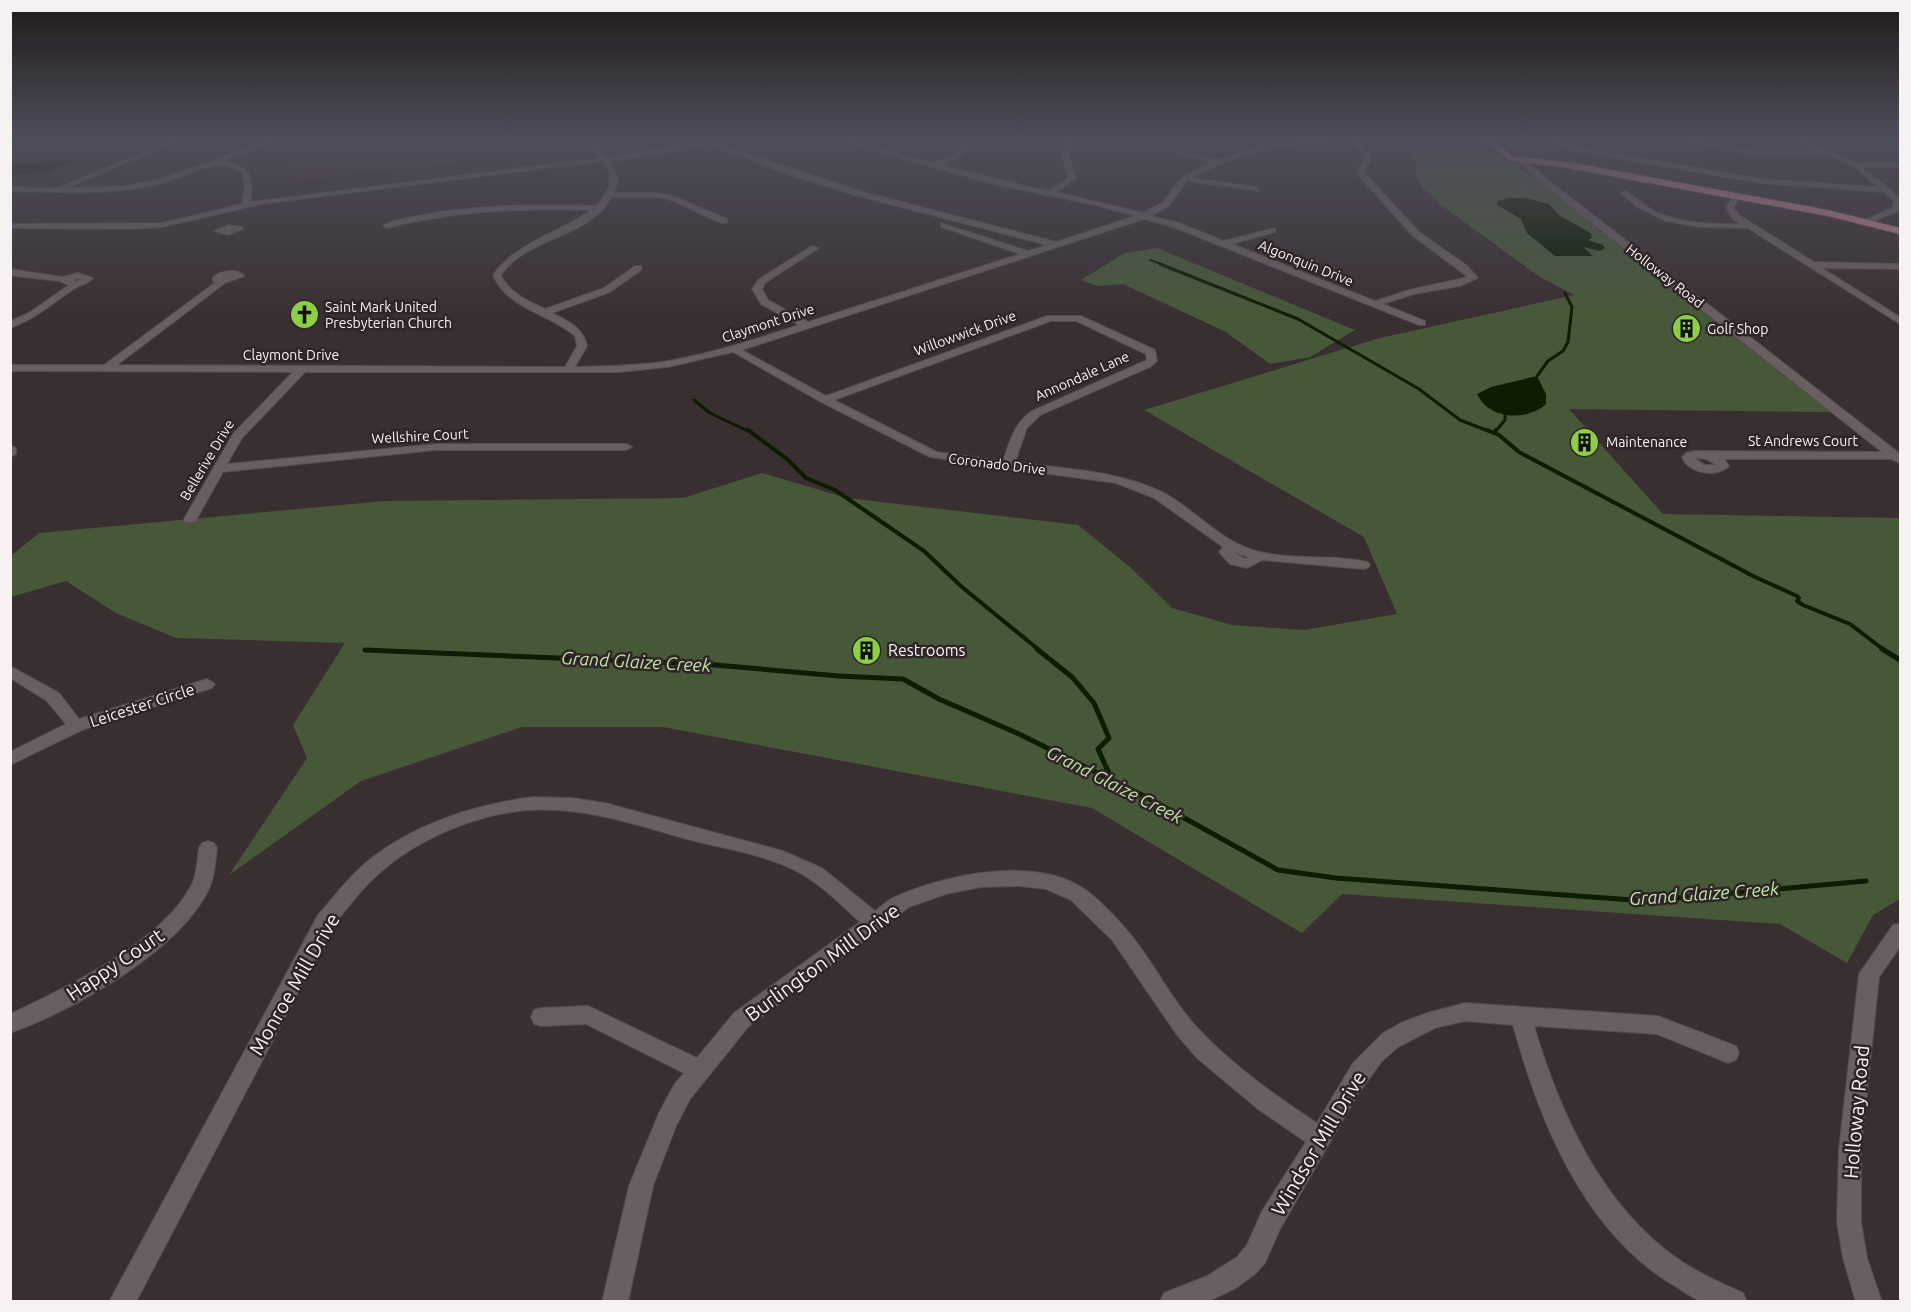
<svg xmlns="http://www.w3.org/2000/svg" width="1911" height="1312" viewBox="0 0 1911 1312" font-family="Ubuntu,sans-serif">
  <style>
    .built { fill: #473639 }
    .green { fill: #475839 }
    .water { fill: #0c1c00 }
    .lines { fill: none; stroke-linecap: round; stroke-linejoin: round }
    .stream-far3 { stroke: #0c1c00; stroke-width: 2 }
    .stream-far2 { stroke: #0c1c00; stroke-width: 3 }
    .stream-far1 { stroke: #0c1c00; stroke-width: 4 }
    .stream { stroke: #0c1c00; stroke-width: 5 }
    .minor-casing { stroke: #544b4d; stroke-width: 2 }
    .major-casing { stroke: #544b4d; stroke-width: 2 }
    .minor { fill: #695e60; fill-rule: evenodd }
    .major { fill: #c07e8c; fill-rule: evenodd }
    .labels { text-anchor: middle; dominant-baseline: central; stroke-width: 5; stroke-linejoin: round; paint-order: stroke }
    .far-street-label { font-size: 14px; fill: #f8f1f2; stroke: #2f2527 }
    .far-poi-label { font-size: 14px; fill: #f8f1f2; stroke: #2f2527; text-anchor: start }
    .poi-label { font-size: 16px; fill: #f8f1f2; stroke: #2f2527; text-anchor: start }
    .street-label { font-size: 16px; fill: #f8f1f2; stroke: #2f2527 }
    .water-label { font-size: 18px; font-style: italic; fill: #c0e3a4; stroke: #2f2527 }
    .near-street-label { font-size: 20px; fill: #f8f1f2; stroke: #2f2527 }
  </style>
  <rect width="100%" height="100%" fill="#392f31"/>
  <polygon class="built" points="395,138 584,138 588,147 298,181 288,155 295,151 312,147"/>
  <g class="green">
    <polygon points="1411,153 1502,153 1832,412 1569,409 1663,514 1900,518 1900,899 1873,915 1847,963 1780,924 1342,894 1302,933 1092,808 663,727 522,727 361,781 229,875 307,758 293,725 345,643 176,638 116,613 66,581 11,597 11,556 39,533 385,501 683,498 762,473 847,498 1078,525 1130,567 1172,608 1232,625 1304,630 1397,614 1364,537 1144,410 1380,338 1574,295 1540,277 1442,206 1423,188 1416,175 1416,163"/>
    <polygon points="1157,248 1355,330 1310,357 1270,364 1226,332 1123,284 1097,286 1081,280 1125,253"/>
  </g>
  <g class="water">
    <polygon points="76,159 47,172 11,174 11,165"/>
    <polygon points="1509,198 1525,198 1549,204 1560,216 1591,233 1592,238 1588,240 1603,245 1605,248 1600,251 1583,247 1593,256 1555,256 1527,233 1521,219 1497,205 1497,201"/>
    <path d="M1537,376L1546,394V404C1531,418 1503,420 1486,406C1482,403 1479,397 1477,394L1491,387Z"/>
  </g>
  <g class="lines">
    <polyline class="stream-far3" points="1150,260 1164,265"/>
    <g class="stream-far2">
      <polyline points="1160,264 1298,319 1419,389 1460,420 1491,432"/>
      <polyline points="1537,376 1548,361 1563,351 1568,342 1572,307 1565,293"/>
      <polyline points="694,400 710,413 750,432"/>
      <polyline points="1495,432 1505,420 1505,414"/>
    </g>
    <g class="stream-far1">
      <polyline points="748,430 787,459 806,478 835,490 924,551 962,587 1039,650"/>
      <polyline points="1487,430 1499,435 1519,452 1755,577 1797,596 1799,598 1797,601 1803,605 1850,624 1884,650"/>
      <polyline points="1494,433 1496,430"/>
      <polyline points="365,650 372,650"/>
    </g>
    <g class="stream">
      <polyline points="1037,649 1072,677 1094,703 1109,738 1098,749 1112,780"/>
      <polyline points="1882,649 1900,660"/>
      <polyline points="365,650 704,664 839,676 903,679 939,699 1019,734 1150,799 1278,870 1336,878 1646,901 1866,881"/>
    </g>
    <defs>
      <g id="minor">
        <path d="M178,138H186L66,188L125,186L160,179L277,138H287L223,161C250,167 255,176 250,202L600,158L587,138H593L607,157L731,138L715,143L864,192L1056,242L1135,216L1095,205L997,185L829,138H839L933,163L956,155L967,138H973L960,157L941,165L1048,191L1068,178C1065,163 1056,150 1070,138H1077C1063,154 1072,160 1076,179L1056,192L1143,213L1162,203L1182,177L1211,162L1178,154L1180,151L1218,160L1263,146L1312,139L1497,138L1500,140L1497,142H1358L1370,155V162L1365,170V173L1419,232L1466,265L1478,278L1460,286L1414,294L1383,304L1425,321V325H1419L1173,227L1144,219L742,350L826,396L1047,316H1081L1155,350L1157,361L1150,367L1040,415L1027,428L1015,462C1063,469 1117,470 1162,492C1193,508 1217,538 1250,549C1287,562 1330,553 1368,562L1370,565L1368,568L1363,569L1262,560L1247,568L1230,564L1219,552L1223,547L1154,498L1116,483L1012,469L1007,471L1002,468L930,457L821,402L733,352L668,367L619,372H305L242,438L227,464L436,444H626L632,447L626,450H436L223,472L195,522H185L184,519L233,434L293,372L10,371V365H104L216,282L213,281V277C223,270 235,268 245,276L225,283L117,365L565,367L577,346L575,336C550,314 506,308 493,275C516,242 559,233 591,210C522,208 454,211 387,228L383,226C393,219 411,217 423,215C480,204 538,204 596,206C609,191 616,179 603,161L262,204L162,227L131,229L10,228V224L162,223L242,204L245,185L242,173C219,154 188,176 163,183C113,196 62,192 10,191V187L58,188ZM1350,142L1364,155V162L1357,170L1359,176L1413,236L1468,277L1409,290L1375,301L1232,244L1275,232V228L1224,241L1179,223L1151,216L1168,207L1187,181L1259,191L1256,187L1192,178C1242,150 1294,142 1350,142ZM707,144L790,175L858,196L1047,245L1028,251L941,223V227L1020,254L808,322L768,300L762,289L765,283L819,248L812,246L759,279L752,289L761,304L799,325C756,339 713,353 668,361C638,366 606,366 575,367L587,346C583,327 568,321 552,313L610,292L641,270V266H635L604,288L545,309C528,301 509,293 501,275C525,240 577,239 604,208C606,206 609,201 612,197H656L671,200L721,223H727V219L673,196L656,193H614L618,179L610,161L662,154ZM1051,321H1076L1146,354L1147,360L1032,411C1014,423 1010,441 1003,461L937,452L834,400ZM1234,552L1248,557L1245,559Z"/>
        <polygon points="1546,138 1553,138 1576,147 1761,179 1878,187 1853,166 1829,156 1749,154 1667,138 1680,138 1749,150 1819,152 1791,138 1799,138 1856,163 1900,163 1900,167 1862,167 1900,198 1898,211 1868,224 1865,224 1865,220 1892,208 1894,201 1883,192 1761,183 1575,151 1557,145"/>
        <path d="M1518,158H1522L1547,179L1899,453L1900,463L1891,459H1724L1729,466C1717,478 1688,474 1682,457L1686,453L1695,451L1882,452L1541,183L1518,160ZM1694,458L1706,459L1716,465H1705Z"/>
        <path d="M1625,191C1636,196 1645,207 1656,212C1683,224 1713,224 1741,224L1733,219L1726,208L1734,194H1740L1734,208L1739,215L1814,262L1900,264V269L1822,268L1900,317V324L1748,228L1699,227L1665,221L1636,206L1621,193Z"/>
        <polygon points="228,225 242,227 243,229 228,235 214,231"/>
        <path d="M10,269L63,277L78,273L93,278C88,284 83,284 77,287C55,301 36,319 10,328V321L27,314L69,285L59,281L15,276L10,275ZM78,279H82L76,282L73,280Z"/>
        <polygon points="10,445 16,448 16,454 10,457"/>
        <polygon points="10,666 59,693 79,719 207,679 215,684 212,688 82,730 10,765 10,752 66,724 47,701 10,678"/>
        <path d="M533,797L572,798L605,803L783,851L822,868L875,911C882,906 889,899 897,896C948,874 1037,855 1086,890C1099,900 1114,915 1125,928C1151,957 1168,995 1194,1024C1229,1063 1273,1094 1317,1123L1353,1063L1383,1033L1403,1022L1427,1013L1465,1003L1658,1016L1736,1046L1739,1053L1736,1060L1728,1063L1657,1034L1534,1026C1560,1113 1601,1205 1678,1259C1698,1273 1721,1283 1743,1293L1747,1302C1733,1302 1718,1304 1705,1302C1694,1300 1682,1290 1673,1285C1583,1231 1539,1120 1513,1025L1465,1021L1435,1028L1398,1047L1382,1061L1356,1097L1280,1229L1265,1263L1255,1274L1236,1288L1207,1302H1160L1164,1293L1207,1276L1237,1257L1247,1245L1262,1211L1306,1142L1258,1109L1197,1058L1177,1035L1112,940L1071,900L1046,889L1019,886L981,887L946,894L909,907L748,1027L690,1099L676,1126L653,1186L628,1302H602L629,1186L659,1113L674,1085L684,1073L586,1024L541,1026L534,1024L531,1017L534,1010L541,1008L588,1006L697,1058L734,1013L860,922C841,905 823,886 800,873C765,854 724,849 687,839C644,827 602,813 558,810C495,805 419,835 374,878C358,893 345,911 332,927L136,1302H109L318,915C332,899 345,882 361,867C407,826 472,805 533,797Z"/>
        <path d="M208,841L214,843L217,848C215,862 215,876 209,889C179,951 74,1010 10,1033V1014C66,988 164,941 192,884C197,874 197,860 199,848L202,843Z"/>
        <polygon points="1900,923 1900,947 1879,977 1861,1149 1861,1222 1867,1258 1882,1302 1856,1302 1843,1258 1837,1222 1839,1149 1859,974 1893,925"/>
      </g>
      <polygon id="major" points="1482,138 1491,138 1513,157 1568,162 1828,210 1900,228 1900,234 1828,216 1568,168 1511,161"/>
    </defs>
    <use href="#minor" class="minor-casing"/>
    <use href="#major" class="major-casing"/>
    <use href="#minor" class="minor"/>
    <use href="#major" class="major"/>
  </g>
  <linearGradient id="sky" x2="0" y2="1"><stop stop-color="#1f1a1b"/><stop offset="0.43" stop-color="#4e4d5a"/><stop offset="1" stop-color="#4e4d5a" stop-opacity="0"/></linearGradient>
  <rect width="1911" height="321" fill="url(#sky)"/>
  <defs>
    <symbol id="church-disc" viewBox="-11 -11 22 22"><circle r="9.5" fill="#8cce45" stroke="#2f2527"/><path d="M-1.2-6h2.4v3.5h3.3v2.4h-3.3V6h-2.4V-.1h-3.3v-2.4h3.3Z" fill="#111"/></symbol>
    <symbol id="building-disc" viewBox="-11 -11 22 22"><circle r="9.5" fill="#8cce45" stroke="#2f2527"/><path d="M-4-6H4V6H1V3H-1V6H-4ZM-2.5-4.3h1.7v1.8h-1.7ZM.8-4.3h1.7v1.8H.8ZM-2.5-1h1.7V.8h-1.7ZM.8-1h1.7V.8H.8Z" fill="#111"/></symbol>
  </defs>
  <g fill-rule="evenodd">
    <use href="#church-disc" x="288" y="298" width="33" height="33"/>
    <use href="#building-disc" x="1670" y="312" width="33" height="33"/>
    <use href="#building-disc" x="1568" y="426" width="33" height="33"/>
    <use href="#building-disc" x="850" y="634" width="33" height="33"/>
  </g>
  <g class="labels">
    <g class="far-street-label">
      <text transform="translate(1306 263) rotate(22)">Algonquin Drive</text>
      <text transform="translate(1665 276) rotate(38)">Holloway Road</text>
      <text transform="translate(768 323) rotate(-18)">Claymont Drive</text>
      <text transform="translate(965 333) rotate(-20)">Willowwick Drive</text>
      <text x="291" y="355">Claymont Drive</text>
      <text transform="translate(1082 376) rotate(-24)">Annondale Lane</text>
      <text transform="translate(420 436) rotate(-3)">Wellshire Court</text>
      <text x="1803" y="441">St Andrews Court</text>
      <text transform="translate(207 460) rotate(-59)">Bellerive Drive</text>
      <text transform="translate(997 464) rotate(7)">Coronado Drive</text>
    </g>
    <g class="far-poi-label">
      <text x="325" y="307">Saint Mark United<tspan x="325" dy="16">Presbyterian Church</tspan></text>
      <text x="1707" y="329">Golf Shop</text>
      <text x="1606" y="442">Maintenance</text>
    </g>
    <g class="poi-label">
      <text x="888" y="650">Restrooms</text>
    </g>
    <g class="street-label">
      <text transform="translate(142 705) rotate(-18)">Leicester Circle</text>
    </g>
    <g class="water-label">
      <text transform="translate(636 661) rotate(3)">Grand Glaize Creek</text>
      <text transform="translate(1115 784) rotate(27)">Grand Glaize Creek</text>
      <text transform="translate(1704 893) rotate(-4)">Grand Glaize Creek</text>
    </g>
    <g class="near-street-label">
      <text transform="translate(822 962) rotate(-36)">Burlington Mill Drive</text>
      <text transform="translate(115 964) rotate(-34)">Happy Court</text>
      <text transform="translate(294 984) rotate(-60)">Monroe Mill Drive</text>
      <text transform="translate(1856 1112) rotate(-85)">Holloway Road</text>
      <text transform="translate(1318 1143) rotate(-59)">Windsor Mill Drive</text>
    </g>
  </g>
  <rect width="1911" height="1312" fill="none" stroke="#f8f1f2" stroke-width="24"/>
</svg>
